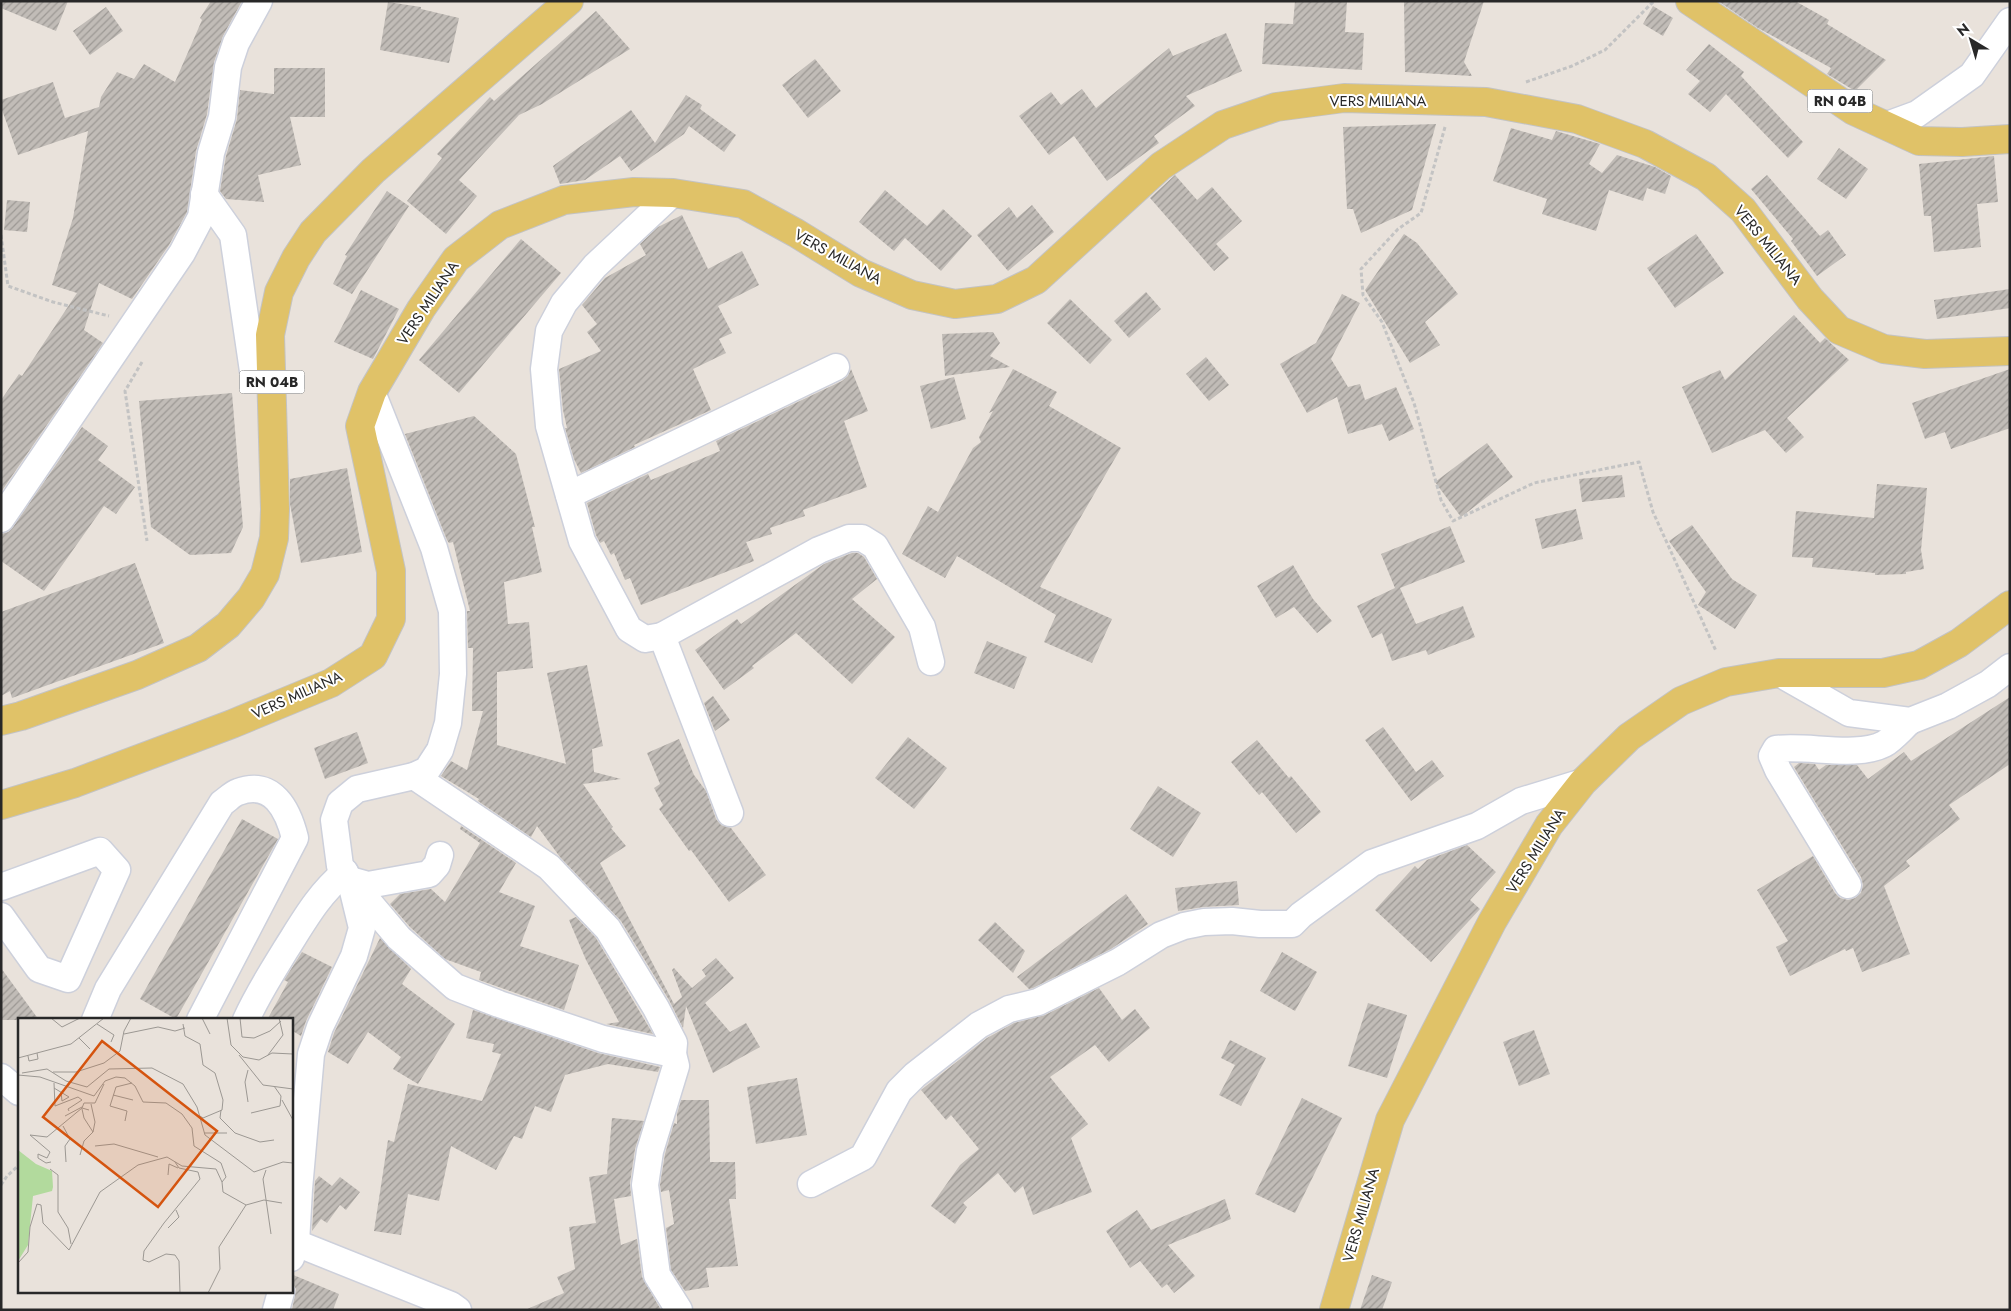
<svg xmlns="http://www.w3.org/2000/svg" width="2011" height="1311" viewBox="0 0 2011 1311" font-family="Jost,sans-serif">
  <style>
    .building { fill: url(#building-hatch) }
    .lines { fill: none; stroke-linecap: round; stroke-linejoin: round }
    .minor-casing { stroke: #cdd0db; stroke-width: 29 }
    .major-casing { stroke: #c3c3c3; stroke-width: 30 }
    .path { stroke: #c3c3c3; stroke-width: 3; stroke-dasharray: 4 2.5; stroke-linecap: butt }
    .minor { stroke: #fff; stroke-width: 26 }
    .major { stroke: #e0c268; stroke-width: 28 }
    .labels { text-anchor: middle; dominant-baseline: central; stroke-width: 4; stroke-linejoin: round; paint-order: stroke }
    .shield { fill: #fff; stroke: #686868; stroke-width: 1 }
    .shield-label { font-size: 14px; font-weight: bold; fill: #282828 }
    .street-label { font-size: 15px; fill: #282828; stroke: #fff }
    .inset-road { fill: none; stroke: #9c9893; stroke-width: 1 }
    .view { fill: #d5540f; fill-opacity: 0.15; stroke: #d5540f; stroke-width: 2.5 }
    .inset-edge { fill: none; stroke: #282828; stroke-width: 2.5 }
  </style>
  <defs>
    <pattern id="building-hatch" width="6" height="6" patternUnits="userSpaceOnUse" patternTransform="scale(1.25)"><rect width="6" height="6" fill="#c1bcb7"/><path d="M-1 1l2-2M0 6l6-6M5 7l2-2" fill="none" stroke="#9d9995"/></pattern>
  </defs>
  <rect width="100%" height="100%" fill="#e9e2db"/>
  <g class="building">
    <polygon points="1,1 68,1 56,31 1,8"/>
    <polygon points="211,1 242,1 223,36 214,62 207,114 196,151 187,212 169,245 132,299 99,283 84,330 103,343 1,492 1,400 19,374 22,376 77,293 52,285 73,218 88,131 18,155 1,107 1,100 53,82 65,118 99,107 101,97 117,72 134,79 144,64 175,82 202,20 200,18"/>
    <polygon points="1295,1 1347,1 1345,32 1364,33 1362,70 1262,64 1265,23 1293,24"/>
    <polygon points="1404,1 1484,1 1464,62 1472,76 1405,72"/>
    <polygon points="1718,1 1795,1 1829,20 1827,24 1886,60 1855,91 1827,74 1831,68 1758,28"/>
    <polygon points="388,2 421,7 421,9 459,18 449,63 380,50"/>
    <polygon points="1653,6 1673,18 1663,36 1643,24"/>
    <polygon points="106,7 123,31 90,55 73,31"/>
    <polygon points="596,11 630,49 542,104 519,115 459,180 477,196 446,234 407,201 442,158 437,154 490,97 494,101"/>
    <polygon points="1226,33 1242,71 1186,96 1195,106 1154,136 1159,143 1107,181 1074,136 1049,155 1019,116 1051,92 1061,105 1082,89 1096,108 1169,48 1173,56"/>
    <polygon points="1709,44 1744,72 1741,76 1803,142 1788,158 1726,94 1710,112 1688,94 1700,81 1686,70"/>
    <polygon points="815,59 841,91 808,118 782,85"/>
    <polygon points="274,68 325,68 325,117 290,117 301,165 258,175 264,202 226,199 220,191 226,156 237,119 240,90 274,94"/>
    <polygon points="686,95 702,105 700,109 736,135 724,152 689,126 684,134 631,171 620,156 585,180 560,184 553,166 631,110 655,143"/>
    <polygon points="1436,124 1412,210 1361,233 1353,209 1347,209 1343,127"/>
    <polygon points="1511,128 1552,140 1556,131 1600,144 1589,164 1602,173 1617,155 1655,167 1671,176 1665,194 1647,188 1643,201 1609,190 1596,231 1542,214 1547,199 1493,181"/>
    <polygon points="1839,148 1868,169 1846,199 1817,179"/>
    <polygon points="1994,156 1998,202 1977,204 1981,247 1934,252 1931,216 1924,216 1919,164"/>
    <polygon points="1175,175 1197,200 1212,187 1242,221 1216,244 1229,258 1214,271 1150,198"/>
    <polygon points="1767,175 1820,236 1828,230 1846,255 1817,276 1791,241 1793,239 1751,189"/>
    <polygon points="885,190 927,226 943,209 972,236 941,271 905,238 894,251 859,222"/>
    <polygon points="387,191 409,206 352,294 333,284 347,256 345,255"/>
    <polygon points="7,200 30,202 27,232 4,230"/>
    <polygon points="1032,205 1054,232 1008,271 977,235 1009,207 1017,218"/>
    <polygon points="682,215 708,269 742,251 759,285 718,306 732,333 719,339 726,353 693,369 711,410 634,445 635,447 581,473 574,459 565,428 567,428 563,410 559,369 601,351 587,332 597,324 582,305 605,278 646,255 640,244 658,227"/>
    <polygon points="1404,234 1417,243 1458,294 1425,322 1440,345 1410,363 1365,290"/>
    <polygon points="1696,234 1724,273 1675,308 1647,268"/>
    <polygon points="521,239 561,273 459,393 419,360"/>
    <polygon points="2010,289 2010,308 1937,319 1934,300"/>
    <polygon points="361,290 399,309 373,359 334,342"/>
    <polygon points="1146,292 1161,309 1129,338 1114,321"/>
    <polygon points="1342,294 1360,303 1331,359 1348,387 1360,384 1365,400 1396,387 1414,429 1389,441 1382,424 1348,434 1337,397 1307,413 1280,364 1316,343"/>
    <polygon points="1070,299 1112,340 1090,364 1047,323"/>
    <polygon points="1794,315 1820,343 1825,338 1849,360 1787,418 1804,437 1786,453 1765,430 1712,453 1682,387 1720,370 1725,380"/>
    <polygon points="993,332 1000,343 990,356 1010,367 945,376 942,334"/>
    <polygon points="1206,357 1229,385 1209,401 1186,374"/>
    <polygon points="851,369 868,411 844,421 867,487 803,510 805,516 770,528 772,534 746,542 754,561 641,605 630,578 625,580 614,553 611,555 604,541 600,543 596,535 587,503 648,474 651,480 720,451 716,441 842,381 848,376"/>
    <polygon points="1013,369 1057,392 1049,406 1121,448 1040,587 1112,619 1092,663 1044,642 1056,615 957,556 945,578 902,554 928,506 938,512 973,448 981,442 979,437 993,411 989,413"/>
    <polygon points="2010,369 2010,428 1951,449 1945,432 1925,439 1912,403"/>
    <polygon points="954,377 966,419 931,429 920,386"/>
    <polygon points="232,393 243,527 231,553 190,555 151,527 139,401"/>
    <polygon points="474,416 516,454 535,527 532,527 542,572 504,582 508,624 529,622 533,668 497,672 497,745 566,764 547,673 587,665 603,746 592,749 594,772 621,779 583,784 613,827 611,828 626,846 600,863 674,1004 682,997 672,970 674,968 692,988 706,976 702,970 716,958 734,978 705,1003 730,1032 746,1023 760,1047 713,1073 686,1006 683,1028 669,1000 621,921 560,857 537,826 531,837 478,801 479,799 441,776 451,761 467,770 483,711 472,711 473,648 468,648 467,611 470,611 453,542 449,543 447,540 405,434"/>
    <polygon points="82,427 108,446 98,460 135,487 116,514 104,506 44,591 1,561 1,534 8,532 13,527"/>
    <polygon points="1487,443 1513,477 1461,517 1435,482"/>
    <polygon points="347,468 362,552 301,563 290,504 290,479"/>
    <polygon points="1622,475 1625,497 1582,502 1579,479"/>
    <polygon points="1877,484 1927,488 1921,550 1924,569 1906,572 1906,574 1875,575 1875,573 1812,567 1813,558 1792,557 1796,511 1874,518"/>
    <polygon points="1576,509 1583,539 1542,549 1535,519"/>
    <polygon points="1692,525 1732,579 1757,595 1735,629 1698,605 1706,592 1669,541"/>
    <polygon points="1450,526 1465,562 1400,588 1416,624 1463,606 1475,637 1428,655 1426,650 1392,661 1382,633 1372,638 1357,606 1395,588 1381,554"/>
    <polygon points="852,553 858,553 864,557 877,579 852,599 895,637 852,684 796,633 752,666 754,668 724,690 695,650 737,619 741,624 824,564"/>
    <polygon points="135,563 164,643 12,698 10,691 1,696 1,612"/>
    <polygon points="1293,565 1313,599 1332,621 1317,633 1294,607 1276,618 1257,586"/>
    <polygon points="987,641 1027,657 1014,689 974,673"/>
    <polygon points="713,696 730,720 715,731 704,703"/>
    <polygon points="2010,697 2010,764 1949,805 1960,819 1906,861 1910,866 1884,886 1910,954 1862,972 1853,948 1846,951 1845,949 1790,976 1776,947 1788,941 1757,890 1813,856 1835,893 1840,898 1848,900 1855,898 1861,893 1863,885 1861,877 1794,767 1799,763 1815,764 1819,770 1826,765 1857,765 1868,779 1904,752 1911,761"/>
    <polygon points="1383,727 1416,772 1432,760 1444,776 1411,801 1365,740"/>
    <polygon points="357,732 368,763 325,779 314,748"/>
    <polygon points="908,737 947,768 914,809 875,778"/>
    <polygon points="679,739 694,775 706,791 716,819 721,825 731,828 766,875 729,902 691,850 689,851 659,809 663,805 654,788 660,784 647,753"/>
    <polygon points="1257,740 1289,778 1291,776 1321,812 1296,833 1262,792 1259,795 1231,762"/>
    <polygon points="1158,786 1201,813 1173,857 1130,829"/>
    <polygon points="242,819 278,839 176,1019 140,999"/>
    <polygon points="461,826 516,863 499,892 535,906 520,946 579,965 564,1010 479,980 481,972 445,959 410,927 390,904 400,894 431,889 445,902 480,843 460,829"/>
    <polygon points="1467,845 1496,872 1470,900 1480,909 1431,962 1375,910 1415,866 1418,869 1427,860"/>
    <polygon points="1237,881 1239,905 1203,907 1178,911 1175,888"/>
    <polygon points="1126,894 1148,924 1111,949 1033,988 1029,989 1017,977"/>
    <polygon points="576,917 596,938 653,1034 606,1024 619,1022 586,960 569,920"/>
    <polygon points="995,922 1025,951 1013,973 978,940"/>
    <polygon points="380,938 411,969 402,984 455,1024 418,1084 393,1069 401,1057 368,1032 348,1064 328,1052 334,1033"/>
    <polygon points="302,952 332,967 306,1021 301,1036 291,1030 291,1020 267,1020 288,982 284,980"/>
    <polygon points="1282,952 1317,972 1295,1011 1260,991"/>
    <polygon points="1,968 39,1020 1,1020"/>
    <polygon points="1099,988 1122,1020 1135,1009 1150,1028 1109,1062 1095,1045 1050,1077 1088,1124 1071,1138 1092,1192 1033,1215 1023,1186 1015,1193 998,1173 963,1203 967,1207 955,1224 931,1206 960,1165 979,1149 951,1115 946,1120 921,1090 987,1038 1014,1023 1045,1015"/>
    <polygon points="1368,1003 1407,1015 1387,1078 1348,1066"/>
    <polygon points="473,1010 598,1053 660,1067 658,1072 608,1064 565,1075 551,1112 535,1106 522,1139 514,1136 496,1170 451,1146 439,1201 408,1194 401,1235 374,1231 388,1140 394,1142 408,1084 482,1101 501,1054 492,1052 494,1044 466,1038"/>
    <polygon points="1534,1030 1550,1074 1519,1086 1503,1042"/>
    <polygon points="1230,1040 1266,1058 1241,1106 1219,1095 1235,1065 1221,1058"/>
    <polygon points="797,1078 807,1135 756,1144 747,1087"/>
    <polygon points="1302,1098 1342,1118 1295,1213 1255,1194"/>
    <polygon points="681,1100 709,1100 710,1162 735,1162 736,1199 729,1199 738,1266 706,1268 709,1287 685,1291 671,1270 666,1228 674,1224 669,1190 661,1192 660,1185 665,1154 674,1123 677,1124 677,1114"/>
    <polygon points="612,1118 644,1121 635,1149 630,1183 631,1196 614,1199 621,1245 637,1239 642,1277 661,1310 525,1310 564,1293 557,1277 575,1269 569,1227 596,1223 589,1177 607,1174"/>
    <polygon points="319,1176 332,1186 340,1177 360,1192 346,1210 340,1205 327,1223 321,1219 312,1231 315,1181"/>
    <polygon points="1225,1199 1231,1219 1168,1245 1195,1276 1174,1293 1167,1284 1162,1288 1140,1261 1130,1268 1106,1231 1137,1210 1151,1230"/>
    <polygon points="291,1274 339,1294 333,1310 292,1310 296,1289 291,1281"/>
    <polygon points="1372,1275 1392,1282 1382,1310 1360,1310"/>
  </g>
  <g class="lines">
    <defs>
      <g id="minor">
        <polyline points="1887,125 1917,114 1972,75 2010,21"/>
        <polyline points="673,193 595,266 564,303 549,331 544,369 549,426 582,541 629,629 645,639 662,636 819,550 849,538 862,538 875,546 922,627 931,662"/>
        <polyline points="204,194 233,235 253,371 272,382"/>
        <polyline points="372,392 434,548 452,611 453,674 448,723 440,750 427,770 414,776 357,789 340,803 334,820 340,866 350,880 368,885 429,874 437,865 440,855"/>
        <polyline points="569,495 836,367"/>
        <polyline points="1,519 182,253 201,217 211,153 222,117 228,67 236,43 259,1"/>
        <polyline points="662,636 730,813"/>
        <polyline points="1779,673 1849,713 1910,721 1948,706 1988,684 2010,667"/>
        <polyline points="414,776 549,867 608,929 656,1008 674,1043 673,1054"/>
        <polyline points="350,880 399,938 455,987 499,1004 603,1039 673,1054 676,1066 650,1151 645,1185 657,1275 679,1310"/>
        <path d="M1848,885L1778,770L1772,756L1776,749C1808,745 1857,758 1884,744C1893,739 1902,728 1910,721"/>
        <polyline points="1,887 100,851 117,870 68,979 39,969 1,916"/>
        <path d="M95,1020L108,989L222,803C227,800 232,794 238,792C273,779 288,810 295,838L200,1020"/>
        <path d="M246,1020C257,995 272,972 286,949C305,919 318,895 345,872"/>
        <polyline points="1,1077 19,1092"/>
        <polyline points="811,1184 863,1157 899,1091 915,1075 979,1025 1009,1009 1038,1002 1118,962 1161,935 1184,926 1204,922 1232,921 1260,924 1292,924 1301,915 1372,863 1477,826 1521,801 1583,782"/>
        <polyline points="296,1243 451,1305 458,1310"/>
        <polyline points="291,1258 296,1243 299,1189 311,1054 320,1027 354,956 362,928 352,887"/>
        <polyline points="276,1310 281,1292"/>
      </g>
      <g id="major">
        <polyline points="1690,1 1854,111 1919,141 1962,142 2010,139"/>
        <polyline points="1,721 21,716 137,675 198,648 228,625 251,598 265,574 274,538 275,509 270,335 279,292 296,258 313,232 373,171 569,1"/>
        <polyline points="1,805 75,783 232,724 331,683 373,656 391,619 391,571 360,426 372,392 421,309 456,259 500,225 564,200 634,192 673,193 743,204 796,233 861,273 912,295 955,304 997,299 1036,280 1161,166 1223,125 1276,107 1344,98 1486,102 1577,119 1645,144 1706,177 1743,210 1810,299 1839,330 1884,349 1925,354 2010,351"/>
        <polyline points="1334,1310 1390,1120 1492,922 1549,825 1583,782 1629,737 1681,701 1726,682 1779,673 1883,673 1919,665 1959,643 2010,605"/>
      </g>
    </defs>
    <use href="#minor" class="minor-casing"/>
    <use href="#major" class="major-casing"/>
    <g class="path">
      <polyline points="1526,82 1572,66 1605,50 1654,1"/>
      <polyline points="1445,127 1421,213 1398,229 1361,269 1363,295 1382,322 1414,403 1441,500 1453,521 1534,483 1639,462 1653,512 1716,651"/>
      <polyline points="1,235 8,286 53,302 109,316"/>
      <polyline points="142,362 125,391 147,541"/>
      <polyline points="1,1185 7,1176 19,1165"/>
    </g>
    <use href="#minor" class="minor"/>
    <use href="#major" class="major"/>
  </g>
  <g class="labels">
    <g class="shield">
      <rect x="1807.5" y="89.5" width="65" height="23" rx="4"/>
      <rect x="239.5" y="370.5" width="65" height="23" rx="4"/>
    </g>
    <g class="shield-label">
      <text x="1840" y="101">RN 04B</text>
      <text x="272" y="382">RN 04B</text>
    </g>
    <g class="street-label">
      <text x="1378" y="101">VERS MILIANA</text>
      <text transform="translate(1768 245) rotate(51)">VERS MILIANA</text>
      <text transform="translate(838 257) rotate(29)">VERS MILIANA</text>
      <text transform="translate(428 303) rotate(-56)">VERS MILIANA</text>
      <text transform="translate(297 695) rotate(-24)">VERS MILIANA</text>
      <text transform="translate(1536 851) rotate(-58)">VERS MILIANA</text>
      <text transform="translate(1361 1215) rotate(-74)">VERS MILIANA</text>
    </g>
  </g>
  <g transform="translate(18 1018)">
    <rect width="275" height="275" fill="#e9e2db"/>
    <path d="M0,132L18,146L34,153L35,169L34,173L15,178L10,227L0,243Z" fill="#b2da9d"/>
    <path class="inset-road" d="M33,0L44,9L62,0M184,0L192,16M209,0L213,27L225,39L241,42L254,35L275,36M222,0L224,19L236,20L252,13L263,3M79,6L96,17L93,24M165,6L167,18L182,26L185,47L197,55L205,82L204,92L185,100L182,98M106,16L140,9L157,13L167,10M61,20L72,31M221,37L245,67L275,71M250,37L265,17L261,0M10,38L11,43L20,41L19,35M0,40L53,26L86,0M35,54H58L86,45L102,33L106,13L113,0M4,55L29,51L48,63L69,69L91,51L134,50L165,66L179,89L187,117L236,154L265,144L275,145M0,57L22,59L76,78L87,63L98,59L107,60L117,68L125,84L148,85L164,96L174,110L176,128L203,145L208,159L204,164L198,151L164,148L149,139L120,147L82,174L51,232L25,205L23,187L19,186L12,209L10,234L0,245M36,65L37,88L60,79L64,82L50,91L51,93M36,70L51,79L44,83L43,74M95,77L115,82M264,82L275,102M230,84L227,64L230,52M73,86L77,104L75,114M71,92L64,90L66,85H77L86,66M203,92L202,100L217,115L242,124L256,122M233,95L262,88L263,78L256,68M47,98L64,89M107,103L109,93L92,88L98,69L114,65M45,108L52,121L47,128L48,144M186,115H209M77,128L96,126L140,139M62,137L66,123L75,114L66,100L64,91M33,144L28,145L20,140V136L29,140L32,134L12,117L29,119L64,90M157,144L161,150L180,154L182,161L146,205L126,233L125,242L131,244L148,236L157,237L161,243L162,275M32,151L40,157V194L50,210L53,226M248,152L245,161L253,216M150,157L151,146L160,150M204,164L205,174L228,187L246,182L264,185M150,210L161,199L158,192M190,275L202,251L201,229L228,187"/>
    <path class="view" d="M84,23L199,113L140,189L25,99Z"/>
    <rect width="275" height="275" class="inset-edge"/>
  </g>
  <rect width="2011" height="1311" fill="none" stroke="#282828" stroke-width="5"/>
  <g transform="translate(1971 40) rotate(322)" stroke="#ffffff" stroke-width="4" paint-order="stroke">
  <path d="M0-4L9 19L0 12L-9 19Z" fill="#282828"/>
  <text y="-8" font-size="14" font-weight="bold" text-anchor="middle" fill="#282828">N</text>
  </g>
</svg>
